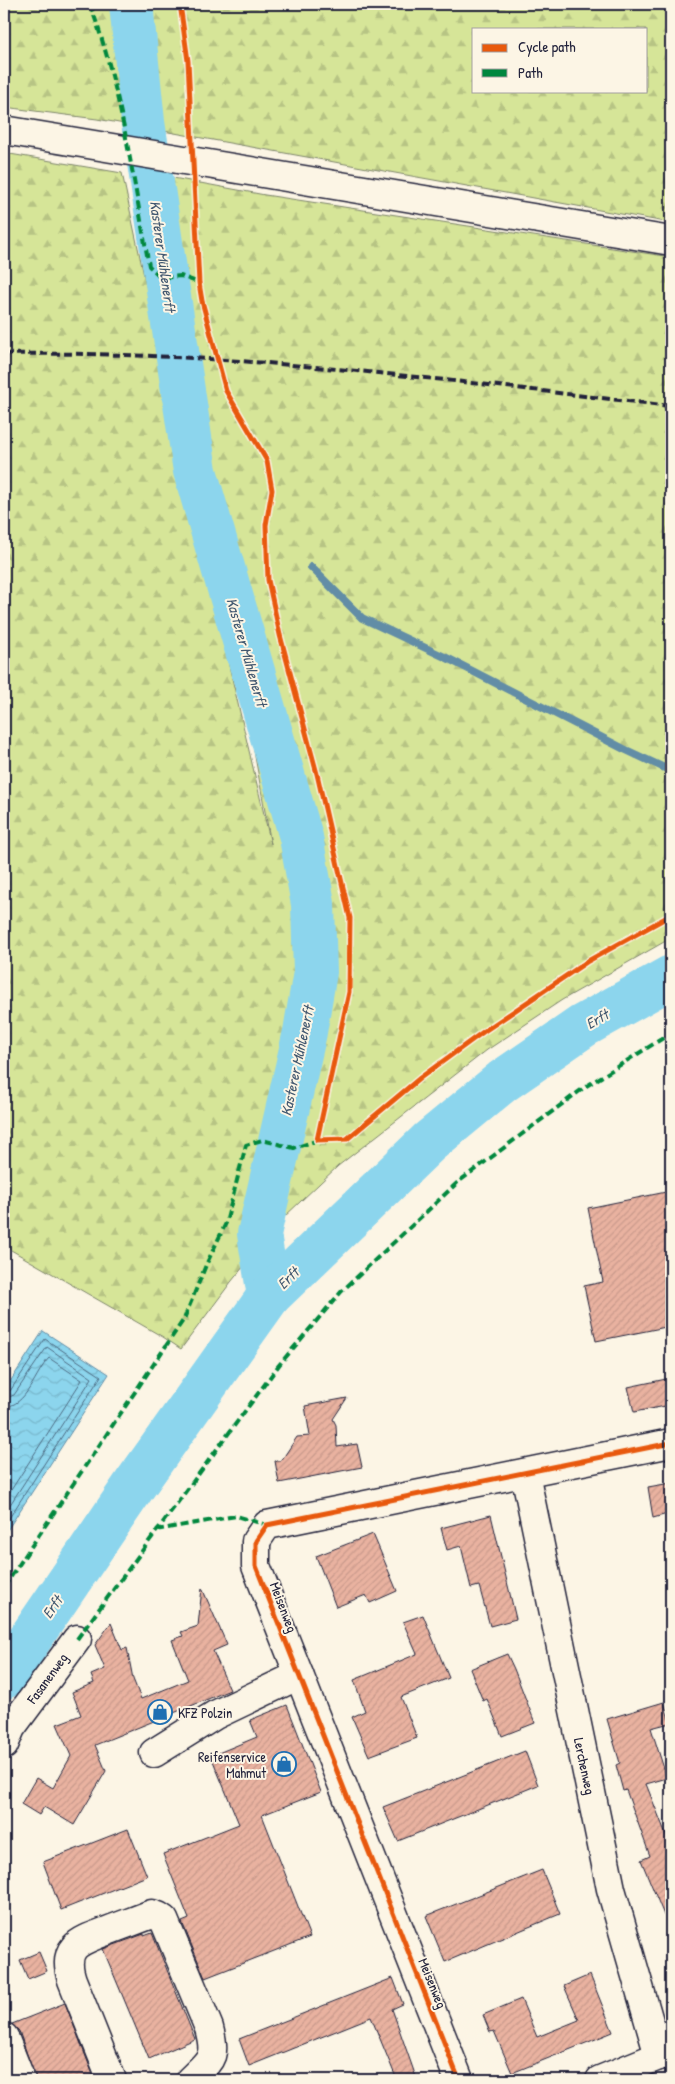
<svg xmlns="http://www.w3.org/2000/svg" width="675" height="2084" viewBox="0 0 675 2084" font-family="'Patrick Hand',sans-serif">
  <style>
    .forest { fill: url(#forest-firs); stroke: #7c846a; fill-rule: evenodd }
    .water { fill: url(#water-waves); stroke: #628da6 }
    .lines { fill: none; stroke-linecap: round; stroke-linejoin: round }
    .shore { stroke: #4c6a82; stroke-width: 1 }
    .stream { stroke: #628da6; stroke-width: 8 }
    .river { stroke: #8cd5ed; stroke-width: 44 }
    .building { fill: url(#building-hatch); stroke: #22223b }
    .minor-casing { stroke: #22223b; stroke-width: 31 }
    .major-casing { stroke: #22223b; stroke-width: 31 }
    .minor { stroke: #fcf5e5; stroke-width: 28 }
    .major { stroke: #fcf5e5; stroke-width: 28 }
    .rail { stroke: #22223b; stroke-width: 4; stroke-dasharray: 8 4; stroke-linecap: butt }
    .quiet { stroke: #00873e; stroke-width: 4; stroke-dasharray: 8 4; stroke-linecap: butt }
    .cycleway-casing { stroke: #fcf5e5; stroke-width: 8 }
    .cycleway { stroke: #e8590c; stroke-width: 5 }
    .labels { text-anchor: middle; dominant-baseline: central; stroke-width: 4; stroke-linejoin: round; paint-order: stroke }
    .street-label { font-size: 14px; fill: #22223b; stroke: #fcf5e5 }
    .poi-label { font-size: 14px; fill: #22223b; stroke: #fcf5e5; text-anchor: start }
    .water-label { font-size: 15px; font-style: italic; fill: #425870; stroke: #fcf5e5 }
  </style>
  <defs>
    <pattern id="forest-firs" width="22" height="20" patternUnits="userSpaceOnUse" patternTransform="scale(1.25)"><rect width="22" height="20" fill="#d6e598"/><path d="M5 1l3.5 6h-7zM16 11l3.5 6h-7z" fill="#b7c484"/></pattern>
    <pattern id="water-waves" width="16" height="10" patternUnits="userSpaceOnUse" patternTransform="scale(1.25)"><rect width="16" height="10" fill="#8cd5ed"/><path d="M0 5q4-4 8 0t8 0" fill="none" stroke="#78b7cc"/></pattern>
    <pattern id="building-hatch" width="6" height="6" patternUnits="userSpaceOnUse" patternTransform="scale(1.25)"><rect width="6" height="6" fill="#e9b2a0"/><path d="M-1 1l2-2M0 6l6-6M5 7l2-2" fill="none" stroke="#c8998b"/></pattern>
  </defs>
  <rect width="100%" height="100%" fill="#fcf5e5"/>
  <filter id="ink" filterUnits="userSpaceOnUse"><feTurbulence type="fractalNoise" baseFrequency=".02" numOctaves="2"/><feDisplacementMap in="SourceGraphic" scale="10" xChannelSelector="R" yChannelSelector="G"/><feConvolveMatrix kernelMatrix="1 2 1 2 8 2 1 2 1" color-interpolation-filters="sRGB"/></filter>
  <g filter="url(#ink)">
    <g class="forest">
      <path d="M4,4H671V223L97,119L4,107ZM474,29H646V91H474Z"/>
      <polygon points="4,153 122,173 159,346 182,466 271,844 202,467 157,175 265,195 671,257 671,938 562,1000 487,1050 338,1166 283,1218 231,1282 181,1349 163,1337 4,1246"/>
    </g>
    <polygon class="water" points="43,1331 109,1374 4,1535 4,1391"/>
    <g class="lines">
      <g class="shore">
        <polyline points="4,1393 10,1391 45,1339 101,1376 4,1526"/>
        <polyline points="4,1399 14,1395 47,1347 92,1378 4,1514"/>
        <path d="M4,1407C27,1406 35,1373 49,1358L82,1380L4,1501"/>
      </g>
      <polyline class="stream" points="311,567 362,618 449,659 624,749 671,771"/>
      <g class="river">
        <polyline points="131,4 143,122 195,471 301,837 313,904 315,972 305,1032 259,1234 269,1296"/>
        <polyline points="4,1677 136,1483 269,1296 429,1142 503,1081 583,1026 671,977"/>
      </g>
    </g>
    <g class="building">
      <polygon points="671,1191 671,1326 596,1341 584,1286 603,1282 588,1208"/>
      <polygon points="671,1378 671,1405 634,1412 628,1387"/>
      <polygon points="347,1398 333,1419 336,1425 337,1447 357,1444 362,1467 279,1483 275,1461 281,1461 297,1437 310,1436 305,1406"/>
      <polygon points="671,1483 671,1513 653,1518 648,1487"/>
      <polygon points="491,1515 516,1619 490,1626 479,1586 471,1588 461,1546 447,1550 441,1528"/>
      <polygon points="373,1534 397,1591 370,1603 366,1595 336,1607 316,1556"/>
      <polygon points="202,1588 227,1645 213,1651 230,1690 95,1745 106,1771 74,1825 44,1807 39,1815 21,1804 36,1778 53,1788 71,1756 57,1724 81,1715 72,1692 94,1683 91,1675 105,1669 95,1645 111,1623 122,1650 127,1648 133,1679 141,1699 188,1680 172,1640 183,1636 181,1632 198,1626"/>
      <polygon points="423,1615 449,1678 401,1697 417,1738 369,1756 352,1717 365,1711 354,1680 417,1654 403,1622"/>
      <polygon points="507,1654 514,1669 535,1723 502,1736 487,1699 483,1701 470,1669"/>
      <polygon points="664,1702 670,1723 651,1728 667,1778 646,1784 671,1847 671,1932 641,1860 650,1856 626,1790 623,1791 616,1765 620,1763 607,1719"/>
      <polygon points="287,1705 321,1792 262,1815 310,1937 205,1978 182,1922 189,1919 163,1854 239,1824 211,1756 257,1737 250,1720"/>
      <polygon points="525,1751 538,1785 398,1841 383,1807"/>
      <polygon points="128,1829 147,1876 61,1910 43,1862"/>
      <polygon points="542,1870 560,1914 445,1962 426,1916"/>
      <polygon points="152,1933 195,2039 149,2059 103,1949 144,1934 144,1936"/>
      <polygon points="39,1952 47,1971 28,1979 20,1960"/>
      <polygon points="590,1975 613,2032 512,2073 494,2031 490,2032 483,2015 521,1999 537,2037 579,2020 564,1986"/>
      <polygon points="393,1978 403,2004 392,2009 417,2080 397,2080 371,2017 249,2066 239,2039"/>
      <polygon points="65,2003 72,2021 95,2080 36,2080 19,2031 12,2024"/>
    </g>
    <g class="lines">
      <defs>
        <g id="minor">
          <polyline points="525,1473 611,1889 659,2056"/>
          <polyline points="4,1745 11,1728 77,1639"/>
          <polyline points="154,1753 215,1715 299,1675"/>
          <polyline points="4,2037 21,2080"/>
          <path d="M112,2080L72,1980C61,1946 80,1941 107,1931C122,1925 137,1920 152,1914L158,1916L164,1920L209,2028C217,2058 211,2059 190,2080"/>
          <polyline points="459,2080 256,1566 256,1541 267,1525 671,1443"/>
          <polyline points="600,2080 671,2051"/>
        </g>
        <polyline id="major" points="4,130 671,241"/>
      </defs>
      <use href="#minor" class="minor-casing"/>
      <use href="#major" class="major-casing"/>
      <use href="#minor" class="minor"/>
      <use href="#major" class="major"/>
      <path class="rail" d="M4,354C227,350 450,381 671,406"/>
      <g class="quiet">
        <path d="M90,4C121,88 133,178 149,266L162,278L181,276L199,283"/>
        <polyline points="669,4 671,8"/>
        <polyline points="156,1530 236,1516 267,1525"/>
        <polyline points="4,1587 184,1319 206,1265 226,1223 246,1145 262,1140 294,1148 322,1139"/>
        <polyline points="77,1639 279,1365 341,1292 457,1183 585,1087 671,1033"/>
      </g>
      <defs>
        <g id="cycleway">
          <polyline points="180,4 188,61 199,283 202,301 226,391 267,461 272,490 266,525 268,580 280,635 317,774 350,918 349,992 317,1140 347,1139 420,1078 483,1032 588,961 671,915"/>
          <polyline points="459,2080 256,1566 256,1541 267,1525 671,1443"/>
        </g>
      </defs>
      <use href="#cycleway" class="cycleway-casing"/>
      <use href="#cycleway" class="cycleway"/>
    </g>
  </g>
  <defs>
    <symbol id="shop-ring" viewBox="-11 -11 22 22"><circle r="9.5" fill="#fcf5e5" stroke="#1f6fb2" stroke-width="1.5"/><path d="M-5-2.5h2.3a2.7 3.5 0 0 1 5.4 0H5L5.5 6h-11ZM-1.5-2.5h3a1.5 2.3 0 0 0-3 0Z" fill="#1f6fb2"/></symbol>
  </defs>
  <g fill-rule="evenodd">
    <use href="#shop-ring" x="146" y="1698" width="28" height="28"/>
    <use href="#shop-ring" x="270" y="1750" width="28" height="28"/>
  </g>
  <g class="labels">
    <g class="street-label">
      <text transform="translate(284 1607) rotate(69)">Meisenweg</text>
      <text transform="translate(47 1678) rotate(-54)">Fasanenweg</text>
      <text transform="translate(585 1766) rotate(78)">Lerchenweg</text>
      <text transform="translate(433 1983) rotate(68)">Meisenweg</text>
    </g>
    <g class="poi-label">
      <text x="178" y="1712">KFZ Polzin</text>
      <text x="266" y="1756" text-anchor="end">Reifenservice<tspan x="266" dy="16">Mahmut</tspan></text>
    </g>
    <g class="water-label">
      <text transform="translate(163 256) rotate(82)">Kasterer Mühlenerft</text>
      <text transform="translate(247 652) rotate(74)">Kasterer Mühlenerft</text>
      <text transform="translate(597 1019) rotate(-30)">Erft</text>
      <text transform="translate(297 1061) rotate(-78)">Kasterer Mühlenerft</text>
      <text transform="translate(288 1278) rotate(-44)">Erft</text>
      <text transform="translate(52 1607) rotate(-55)">Erft</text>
    </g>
  </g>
  <rect width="675" height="2084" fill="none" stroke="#fcf5e5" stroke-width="20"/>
  <rect x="10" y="10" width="655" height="2064" fill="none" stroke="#22223b" stroke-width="2" filter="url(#ink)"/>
  <rect x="472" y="28" width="175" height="65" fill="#fcf5e5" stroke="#a5a1a1"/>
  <rect x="482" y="44" width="25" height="8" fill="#e8590c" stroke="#a5a1a1"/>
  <text x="518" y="52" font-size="15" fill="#22223b">Cycle path</text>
  <rect x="482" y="69" width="25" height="8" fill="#00873e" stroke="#a5a1a1"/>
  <text x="518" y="78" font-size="15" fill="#22223b">Path</text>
</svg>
